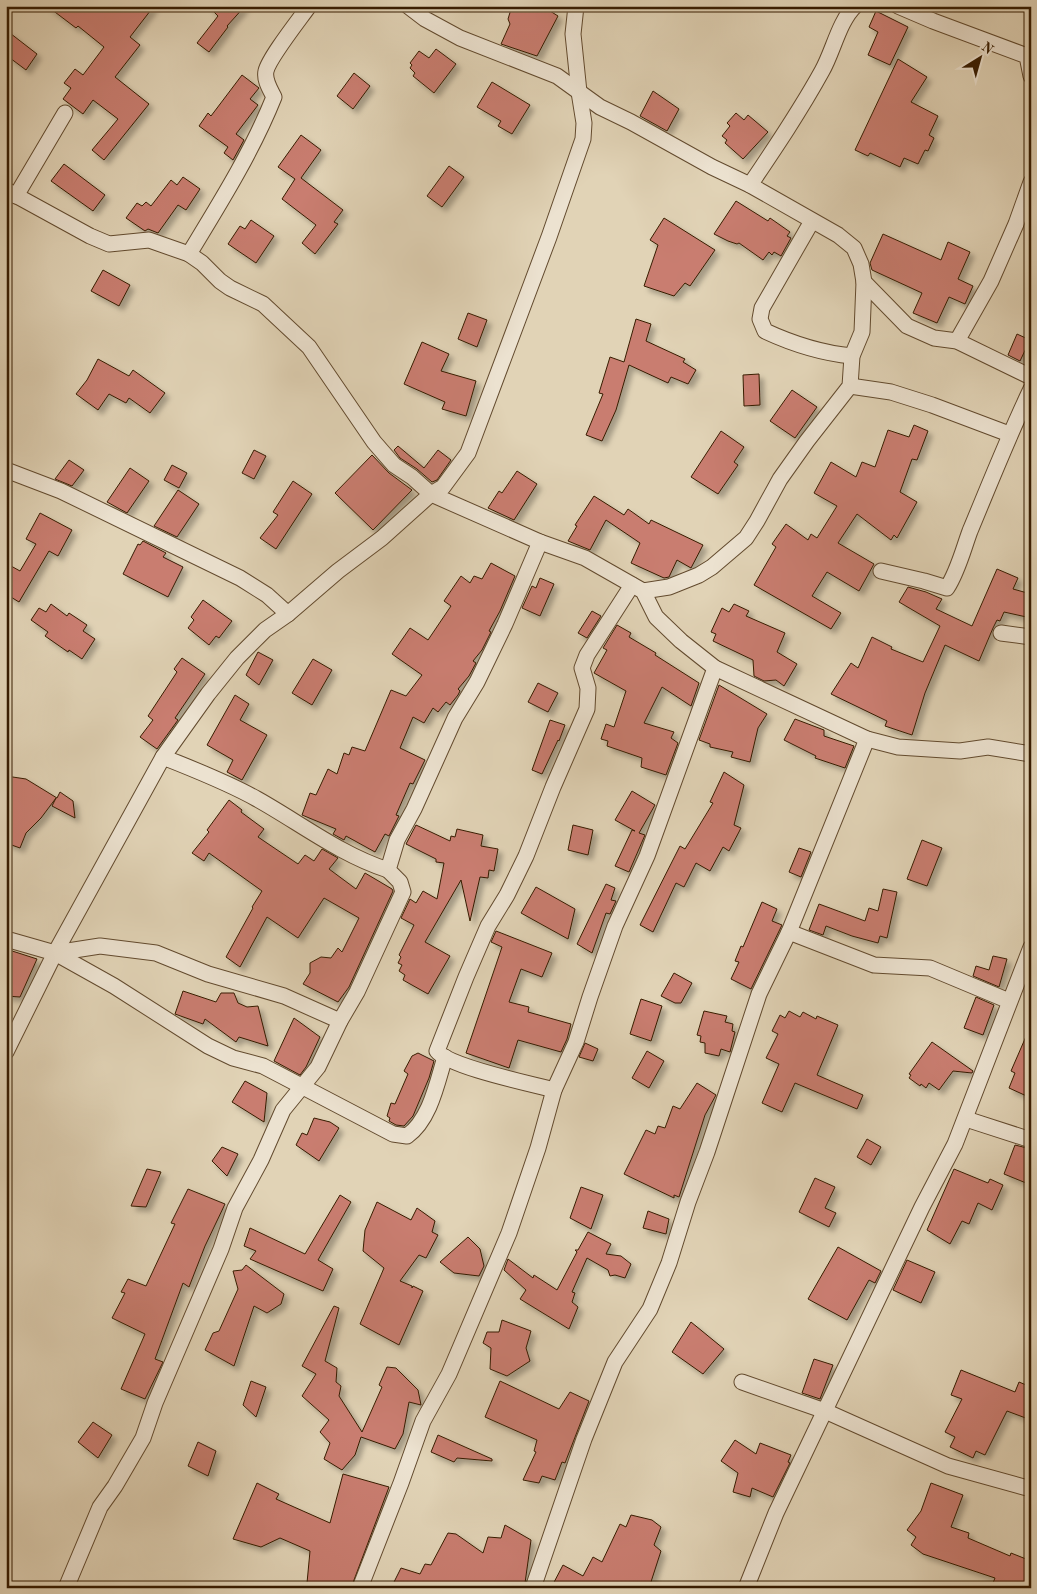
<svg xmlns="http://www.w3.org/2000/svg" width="1037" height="1594" viewBox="0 0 1037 1594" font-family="'Old Standard TT',serif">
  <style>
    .building { fill: #c97d70; stroke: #371c01; filter: url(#shadow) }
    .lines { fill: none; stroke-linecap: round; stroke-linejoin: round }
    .minor-casing { stroke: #624a2e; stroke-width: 17 }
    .minor { stroke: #ece2d0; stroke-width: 15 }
  </style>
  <defs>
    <filter id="shadow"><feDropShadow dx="4.5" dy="4.5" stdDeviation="2.5" flood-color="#0004"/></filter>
  </defs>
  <rect width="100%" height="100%" fill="#e1d3b6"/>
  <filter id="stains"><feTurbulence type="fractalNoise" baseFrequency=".004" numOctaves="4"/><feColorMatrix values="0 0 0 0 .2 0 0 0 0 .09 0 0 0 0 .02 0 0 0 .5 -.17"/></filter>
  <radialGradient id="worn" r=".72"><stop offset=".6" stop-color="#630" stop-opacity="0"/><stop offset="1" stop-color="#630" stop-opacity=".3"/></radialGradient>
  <g class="building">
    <polygon points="47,6 154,6 130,37 140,45 115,77 149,104 104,160 92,150 118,119 93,100 83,114 63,99 71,88 64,83 75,69 83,75 104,47 78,26 76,28"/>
    <polygon points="208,6 245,6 227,26 228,27 209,52 197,43 218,16"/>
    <polygon points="512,6 531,6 550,11 558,16 537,56 501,44 510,24 508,19"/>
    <polygon points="876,11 908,27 890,65 868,55 878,32 869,27"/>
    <polygon points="6,30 37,54 26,70 6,55"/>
    <polygon points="436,49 456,64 434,93 413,76 415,73 410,68 412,65 410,63 419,51 429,58"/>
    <polygon points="898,59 927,77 911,102 938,116 929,135 934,138 928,151 925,150 918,164 904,158 900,167 870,153 868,156 855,150"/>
    <polygon points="354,73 370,86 353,109 337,96"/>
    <polygon points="242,75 259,88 250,99 258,105 236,134 244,140 233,160 224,153 228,147 199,126 208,113 211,116"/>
    <polygon points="492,82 530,105 512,134 498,126 501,121 477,107"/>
    <polygon points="653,91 679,109 667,131 640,116"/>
    <polygon points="736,113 744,120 748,115 768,132 743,159 725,143 727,140 722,136 730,126 727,123"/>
    <polygon points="301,135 321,150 301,178 343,210 334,222 338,224 315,254 302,243 316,225 282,199 295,179 278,167"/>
    <polygon points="64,164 105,195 93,211 51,181"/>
    <polygon points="449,166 464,177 442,207 427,196"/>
    <polygon points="183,177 200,189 186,210 178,205 158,233 148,229 145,231 126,218 137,203 142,206 146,202 151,206 171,180 177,185"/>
    <polygon points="736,201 768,221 770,218 790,232 787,236 791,238 781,256 774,252 772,255 769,252 763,260 739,243 737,244 728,241 714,234"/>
    <polygon points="664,218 715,250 690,286 685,283 674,296 644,286 658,245 650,240"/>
    <polygon points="251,220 274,236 256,263 228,244 240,226 245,229"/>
    <polygon points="883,234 941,260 948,242 970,252 958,279 973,286 965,304 949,297 937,323 913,313 922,293 872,270 870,263"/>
    <polygon points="103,270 130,285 119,306 91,291"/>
    <polygon points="468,313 487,320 477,347 458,339"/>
    <polygon points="636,319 651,324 646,341 685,359 683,362 696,370 688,384 671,377 668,383 629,365 616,410 602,441 586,435 603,394 599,393 610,357 624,362"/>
    <polygon points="1017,334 1030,340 1020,361 1008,355"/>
    <polygon points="422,342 449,354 441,371 476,381 466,416 442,409 445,402 404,384"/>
    <polygon points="98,359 129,376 133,370 165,393 150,413 129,398 126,403 109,394 98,410 76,394 87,380"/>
    <polygon points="759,374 760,405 744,406 743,375"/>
    <polygon points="792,390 817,407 795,438 770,421"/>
    <polygon points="914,425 928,431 917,460 912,459 900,492 917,502 897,538 894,535 891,540 857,514 838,543 874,564 859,591 827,572 812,596 841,613 831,629 754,585 776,547 772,544 786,524 808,540 811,534 817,538 837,506 814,493 831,462 856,477 862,462 875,467 888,430 909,437"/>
    <polygon points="721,431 744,447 734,462 738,465 718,494 691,477"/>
    <polygon points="398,446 424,468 438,450 451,460 437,480 432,482 417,469 400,458 394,450"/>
    <polygon points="254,450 266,456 254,479 242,473"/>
    <polygon points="372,455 389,473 412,490 373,530 335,493"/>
    <polygon points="69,460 84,470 72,486 55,479"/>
    <polygon points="172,465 187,473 179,488 164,480"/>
    <polygon points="130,468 149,481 127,513 107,502"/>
    <polygon points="517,471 537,484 514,520 488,508 499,491 502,493"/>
    <polygon points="293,481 312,494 276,549 260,538 278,515 273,512"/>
    <polygon points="178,490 199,504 177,537 154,526"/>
    <polygon points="594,496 624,515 628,509 649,524 651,520 703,545 691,568 677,560 669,577 664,578 631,563 640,543 606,520 590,550 568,541 577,526 575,525"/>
    <polygon points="40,513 72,530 58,556 49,551 19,602 6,594 6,574 11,566 20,571 36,544 26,539"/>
    <polygon points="143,541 166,553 163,557 183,567 168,597 123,574 138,544 140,545"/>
    <polygon points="491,563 515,576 500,611 489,631 491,632 482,650 473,661 476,663 469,676 458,689 460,691 458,695 450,705 446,702 438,712 433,708 424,723 413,717 400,748 425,760 413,784 410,783 396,815 399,816 389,836 385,834 375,852 346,836 344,840 333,834 336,829 302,815 310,793 316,795 328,769 337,774 344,753 349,755 352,747 365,751 391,690 406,696 422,675 392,654 410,628 428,640 451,606 444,601 461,576 470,583 474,576 482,579"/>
    <polygon points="997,569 1018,578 1013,589 1031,594 1031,618 1004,612 1000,621 997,620 993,628 979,661 945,645 925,693 912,735 885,726 887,721 831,694 851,663 858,668 872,637 892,647 891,649 923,662 940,626 899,602 908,587 926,592 942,599 936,609 972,626"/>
    <polygon points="540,578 554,584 540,616 522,608 532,586 536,588"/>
    <polygon points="203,600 232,621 219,638 216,636 209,645 188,628 194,620 191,617"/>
    <polygon points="51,604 67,616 69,613 87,625 83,631 95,639 82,659 69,650 68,652 45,636 48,632 31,620 39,608 46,612"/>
    <polygon points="734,604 749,611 746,616 785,633 777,652 797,664 784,686 776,680 764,681 754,676 753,660 713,641 716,634 711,632 722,608 729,612"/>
    <polygon points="592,611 601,616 587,638 578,633"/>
    <polygon points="617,625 631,633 629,637 656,653 655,655 699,683 691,706 662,687 644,723 674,732 671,738 678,743 666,775 641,767 642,758 607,746 608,741 601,739 606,724 614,727 626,691 594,673 607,650 603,648"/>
    <polygon points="258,652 273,660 259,685 246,675"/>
    <polygon points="182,658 205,674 175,718 178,720 157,749 140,737 153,720 148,716 177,672 174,669"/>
    <polygon points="313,659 332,670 312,705 292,693"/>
    <polygon points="538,683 558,693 548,712 528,702"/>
    <polygon points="719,685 767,714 758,728 750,762 731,757 733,752 710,747 710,744 699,740"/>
    <polygon points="235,695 249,704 240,720 267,735 242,780 227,772 233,760 207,745"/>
    <polygon points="795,719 824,730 824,736 854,746 845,768 815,758 816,756 784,740"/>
    <polygon points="550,720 565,725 559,741 558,740 542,774 532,770"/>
    <polygon points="724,772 744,785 734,825 741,828 729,851 723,847 710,871 696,863 684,887 676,883 653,932 640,925 680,846 685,849 713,803 710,802"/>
    <polygon points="6,776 26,779 57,798 60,792 73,801 75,818 52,806 56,798 41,818 26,833 20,848 6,843"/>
    <polygon points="632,791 655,805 639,833 645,835 629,872 615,866 632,830 635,831 615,820"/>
    <polygon points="229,800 242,810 241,812 264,829 258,837 298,864 305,855 314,861 322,849 338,858 329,869 356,889 365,873 392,889 393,891 349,987 338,1002 303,984 310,973 310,963 321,957 331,958 338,948 342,952 359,918 324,898 298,938 267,917 240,967 226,957 253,908 252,907 262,891 209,853 204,861 192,853 209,832 207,830"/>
    <polygon points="416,825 450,841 451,836 455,837 457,829 483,835 481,846 498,849 494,871 489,870 488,878 480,877 470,921 461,880 425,942 450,956 428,994 403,980 405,975 399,971 402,965 398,963 401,957 399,955 414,925 401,918 410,899 416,903 423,891 437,899 444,863 436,862 436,859 406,844"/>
    <polygon points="573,825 593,830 588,855 568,850"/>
    <polygon points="922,840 942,848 927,886 907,879"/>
    <polygon points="799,848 811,852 801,877 789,872"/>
    <polygon points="606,884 615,888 611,900 616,901 610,914 606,913 592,953 577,944"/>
    <polygon points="536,887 575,909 568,939 521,913"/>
    <polygon points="883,889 897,892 887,938 880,936 878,943 852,936 826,926 823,935 809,930 819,904 865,921 869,908 878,911"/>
    <polygon points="762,902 777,909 772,921 782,925 751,989 731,979 739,962 735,961 741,946 743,947"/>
    <polygon points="496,931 552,953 542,977 521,969 509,1002 529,1007 528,1012 571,1024 567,1039 561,1052 518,1040 509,1068 466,1053 502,947 491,942"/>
    <polygon points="6,949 37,959 20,997 6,996"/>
    <polygon points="993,956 1007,959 999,987 973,976 976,966 989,970"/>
    <polygon points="674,973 692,983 681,1003 675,1003 661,996"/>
    <polygon points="183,991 216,1002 221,993 234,993 238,1003 247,1007 258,1006 268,1046 239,1037 236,1042 205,1019 203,1024 175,1014"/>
    <polygon points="976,997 994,1005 983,1035 964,1028"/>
    <polygon points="641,999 662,1006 651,1041 630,1034"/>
    <polygon points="704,1011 727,1016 725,1022 733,1024 732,1031 735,1032 730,1052 721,1049 719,1056 705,1053 705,1043 700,1042 701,1036 697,1035"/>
    <polygon points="789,1011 800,1017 803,1012 816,1019 817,1016 838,1025 817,1075 863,1095 857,1109 795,1083 782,1112 762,1103 779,1064 766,1058 778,1034 772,1031 780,1015 785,1018"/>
    <polygon points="294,1018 320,1037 306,1067 300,1075 274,1061"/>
    <polygon points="1031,1025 1031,1098 1009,1088 1015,1073 1011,1071"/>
    <polygon points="932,1042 973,1071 972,1073 953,1071 939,1090 929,1083 926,1088 921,1084 920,1086 909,1078 911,1075 909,1074"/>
    <polygon points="585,1043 598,1049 593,1061 579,1057"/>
    <polygon points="647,1051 664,1061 649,1088 632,1078"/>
    <polygon points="418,1053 434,1061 429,1078 413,1116 404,1126 396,1125 389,1121 390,1118 387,1116 391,1103 395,1104 408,1074 404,1071 412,1056"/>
    <polygon points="245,1081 267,1093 264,1122 232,1102"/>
    <polygon points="697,1083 716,1095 705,1115 679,1197 674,1195 674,1198 624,1174 646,1130 655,1134 658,1126 665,1128 673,1106 680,1109"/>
    <polygon points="314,1118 330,1122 339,1128 319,1161 296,1145 302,1133 307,1135"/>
    <polygon points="867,1139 881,1147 871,1165 857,1157"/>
    <polygon points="1015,1145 1031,1149 1031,1185 1004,1174"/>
    <polygon points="222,1147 238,1154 227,1176 212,1161"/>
    <polygon points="147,1169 161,1172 146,1207 131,1206"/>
    <polygon points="954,1169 988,1183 990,1179 1003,1185 992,1210 978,1203 969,1224 962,1221 950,1244 927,1230"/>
    <polygon points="815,1178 835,1187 825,1208 836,1213 829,1227 799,1212"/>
    <polygon points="581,1187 603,1195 591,1229 570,1218"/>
    <polygon points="188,1189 225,1204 205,1246 189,1287 183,1283 155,1359 163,1362 145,1399 121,1389 145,1334 112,1318 125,1293 121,1292 128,1279 146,1286 175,1224 171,1223"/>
    <polygon points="340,1195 351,1202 318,1260 333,1269 323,1291 250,1259 256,1251 244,1246 250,1228 305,1254"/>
    <polygon points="377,1202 411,1220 417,1208 435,1221 432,1232 438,1235 426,1258 419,1255 400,1281 412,1286 412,1288 413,1286 423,1291 399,1345 360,1324 384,1268 363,1251 365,1230"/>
    <polygon points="648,1211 669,1219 666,1234 643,1228"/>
    <polygon points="588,1232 611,1244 606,1254 621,1256 631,1264 625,1278 615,1275 610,1276 608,1270 587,1258 572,1292 575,1293 572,1302 578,1307 569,1329 520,1299 526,1290 504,1270 508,1259 533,1278 534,1275 557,1290 577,1252 575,1250 578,1250"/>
    <polygon points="468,1237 480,1249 484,1266 479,1276 454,1273 440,1262"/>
    <polygon points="838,1247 881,1271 875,1283 869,1280 847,1320 808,1299"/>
    <polygon points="907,1260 935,1272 921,1303 893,1290"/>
    <polygon points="246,1265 284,1294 281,1304 267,1313 254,1306 234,1366 205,1350 213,1333 219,1331 238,1289 233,1271 242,1270"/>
    <polygon points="334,1306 339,1308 325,1361 337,1368 336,1382 341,1386 339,1396 362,1432 382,1387 379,1385 387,1367 396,1368 418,1390 421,1405 409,1402 403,1434 395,1449 361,1437 355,1455 342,1470 324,1459 330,1443 320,1432 329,1420 302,1396 316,1374 302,1366"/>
    <polygon points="502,1320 531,1331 526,1348 530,1361 507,1376 490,1369 491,1348 483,1343 487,1332 499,1332"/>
    <polygon points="691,1322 724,1349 703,1374 672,1352"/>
    <polygon points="814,1359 833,1365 820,1399 802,1393"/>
    <polygon points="961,1370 1015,1392 1019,1382 1031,1387 1031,1420 1007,1411 985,1455 976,1451 973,1458 950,1447 955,1437 945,1432 962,1399 951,1395"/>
    <polygon points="251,1381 266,1387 256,1417 243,1405"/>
    <polygon points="500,1381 559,1409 570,1392 589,1401 565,1463 562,1462 555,1480 542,1476 539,1483 523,1480 536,1452 534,1451 537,1440 485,1417"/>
    <polygon points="93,1422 112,1435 98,1458 78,1442"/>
    <polygon points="438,1435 492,1459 492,1461 457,1458 454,1462 431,1452"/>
    <polygon points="735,1440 756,1454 760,1443 791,1455 788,1462 790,1463 773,1497 752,1488 750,1497 733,1492 738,1473 721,1461"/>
    <polygon points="198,1442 216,1451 208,1476 188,1466"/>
    <polygon points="343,1474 389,1487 351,1588 319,1588 307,1583 310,1551 280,1538 261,1547 233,1539 257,1483 279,1494 276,1499 330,1523"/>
    <polygon points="931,1483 963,1495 951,1527 969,1533 968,1538 1010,1556 1011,1553 1031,1561 1031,1588 991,1588 995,1578 923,1554 911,1545 916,1537 907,1530 921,1511"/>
    <polygon points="631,1515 652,1520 661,1527 654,1545 661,1551 649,1588 551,1588 563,1565 583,1576 593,1557 602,1562 620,1524 626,1527"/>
    <polygon points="505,1525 531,1540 525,1583 514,1588 391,1588 401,1568 420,1574 425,1564 431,1565 448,1533 456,1534 483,1553 488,1537 501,1538"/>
  </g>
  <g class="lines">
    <defs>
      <g id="minor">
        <polyline points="408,6 425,19 460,38 557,76 600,107 631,122 712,167 750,185 838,235 854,248 861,264 864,282 907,326 934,338 957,341 1031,377"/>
        <polyline points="898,6 933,21 1027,56 1031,76"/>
        <path d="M750,185C775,148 800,111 822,71C833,52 839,21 855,6"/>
        <polyline points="6,190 90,236 109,244 149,240 189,254 202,263 220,281 230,288 263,304 309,347 374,442 394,465 412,477 431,494 540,542 585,558 643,591 656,617 681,641 715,668 867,739 898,747 960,751 988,747 1031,754"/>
        <polyline points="16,196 65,113"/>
        <path d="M812,221L762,308L760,319L765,331C793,344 821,353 852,356"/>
        <path d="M189,254C220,203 252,152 274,97C270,89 264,80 266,71C269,58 299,20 309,6"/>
        <polyline points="957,341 991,281 1016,224 1031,182"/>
        <polyline points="850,386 891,392 932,405 1009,434"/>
        <polyline points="6,470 61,491 240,578 267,595 288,614"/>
        <path d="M881,571L924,581L947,588C958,571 963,550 970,531C990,483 1009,435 1031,389"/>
        <polyline points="643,591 669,587 699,575 712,567 746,538 757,521 780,479 807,441 850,386 852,356 862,332 864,282"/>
        <polyline points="1001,633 1031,637"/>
        <path d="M163,757C195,770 227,782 257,799C300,823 341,855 388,870"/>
        <polyline points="789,932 874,965 930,968 1009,1001"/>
        <path d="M6,939L55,953L114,986L208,1046L233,1058L263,1066L393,1134L407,1136C430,1120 437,1083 445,1057"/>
        <polyline points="55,953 100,946 156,953 208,974 284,996 340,1021"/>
        <polyline points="6,1052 55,953 163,757 208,694 237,658 265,630 288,614 338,571 382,538 431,494 443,487 468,453 549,237 583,139 584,123 579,92 573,34 576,6"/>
        <path d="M554,1090C532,1084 449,1067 437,1051L466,977L488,926L507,895L526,856L553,787L587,709L588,688L582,668L587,655L632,585"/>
        <polyline points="966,1119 1031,1140"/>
        <polyline points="742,1382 825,1411 948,1466 1031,1489"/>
        <polyline points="66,1588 100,1507 115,1486 143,1438 155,1403 221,1249 235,1208 261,1160 283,1110 318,1067 340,1021 357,992 403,892 400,882 388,870 397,840 414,809 455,718 477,682 505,624 540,542"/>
        <polyline points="360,1588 401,1483 423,1421 449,1374 509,1233 538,1148 554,1090 576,1042 590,997 615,926 647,856 715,668"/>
        <polyline points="533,1588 584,1439 615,1362 650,1309 669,1263 688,1202 707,1152 759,994 789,932 867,739"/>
        <polyline points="746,1588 776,1513 922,1207 955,1144 1031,947"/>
      </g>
    </defs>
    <use href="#minor" class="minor-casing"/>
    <use href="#minor" class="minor"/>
  </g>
  <rect width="1037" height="1594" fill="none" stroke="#e1d3b6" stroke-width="25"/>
  <rect x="8" y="8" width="1022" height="1579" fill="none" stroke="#371c01" stroke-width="2.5"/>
  <rect x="12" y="12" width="1012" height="1569" fill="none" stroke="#371c01"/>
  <g transform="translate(980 58) rotate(37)" stroke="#ece2d0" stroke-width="4" paint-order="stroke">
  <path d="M0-4L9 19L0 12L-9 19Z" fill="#371c01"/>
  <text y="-8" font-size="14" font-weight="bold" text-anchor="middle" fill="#371c01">N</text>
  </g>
  <rect width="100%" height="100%" filter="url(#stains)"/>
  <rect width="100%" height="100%" fill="url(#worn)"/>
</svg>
